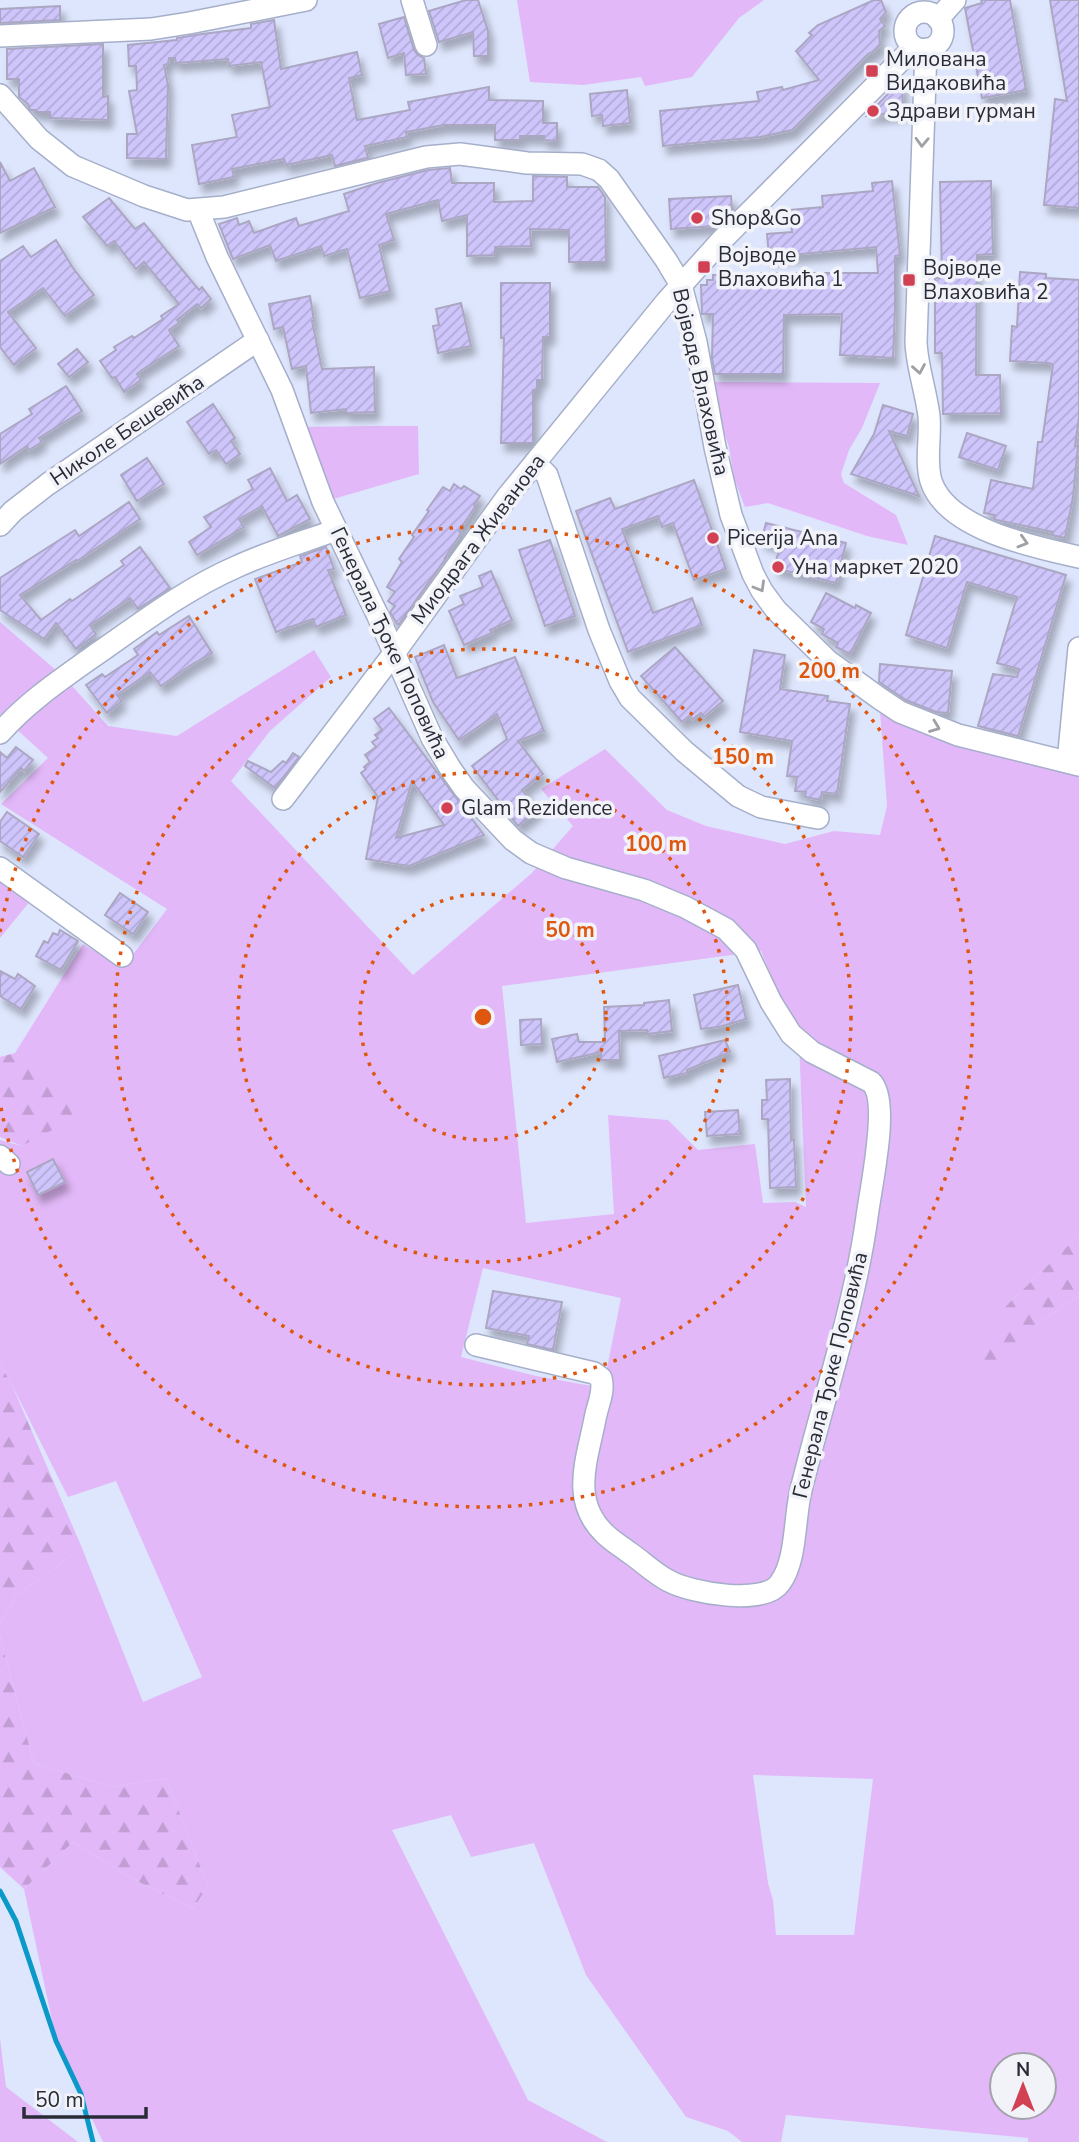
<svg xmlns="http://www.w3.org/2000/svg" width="1079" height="2142" viewBox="0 0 1079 2142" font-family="'Nunito Sans',sans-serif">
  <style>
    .green { fill: #e2b8f8; fill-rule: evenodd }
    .forest { fill: url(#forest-firs) }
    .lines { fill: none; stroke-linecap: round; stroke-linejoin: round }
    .stream { stroke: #0a99c9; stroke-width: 5 }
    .building { fill: url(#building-hatch); stroke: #aba7c3; stroke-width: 2; fill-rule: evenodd; filter: url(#shadow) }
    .minor-casing { stroke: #a6afca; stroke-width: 24 }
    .minor { stroke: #fff; stroke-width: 21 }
    .oneway { stroke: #9fa0a5 }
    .ring { fill: none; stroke: #de570e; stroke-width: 3.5; stroke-dasharray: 3.5 7 }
    .poi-dot { fill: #d14153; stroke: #f2f3f9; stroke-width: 2.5 }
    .labels { text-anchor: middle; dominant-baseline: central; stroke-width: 7; stroke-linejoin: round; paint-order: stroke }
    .poi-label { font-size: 21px; fill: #292c37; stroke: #f2f3f9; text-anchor: start }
    .street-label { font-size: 21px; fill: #292c37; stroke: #f2f3f9 }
    .centre { fill: #de570e; stroke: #f2f3f9; stroke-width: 3.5 }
    .ring-label { font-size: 21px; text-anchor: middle; font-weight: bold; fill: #de570e; stroke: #f2f3f9; stroke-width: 7; stroke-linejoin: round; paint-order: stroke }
  </style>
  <defs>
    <pattern id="forest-firs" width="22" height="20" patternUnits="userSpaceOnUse" patternTransform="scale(1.75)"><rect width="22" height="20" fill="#e2b8f8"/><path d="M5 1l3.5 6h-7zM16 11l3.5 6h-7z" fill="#c29ed5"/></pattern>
    <pattern id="building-hatch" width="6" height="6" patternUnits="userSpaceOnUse" patternTransform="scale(1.75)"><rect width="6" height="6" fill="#cec5fb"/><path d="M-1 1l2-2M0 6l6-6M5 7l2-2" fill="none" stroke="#b1a9d8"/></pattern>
    <filter id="shadow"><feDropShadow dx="4.5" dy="8" stdDeviation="3.5" flood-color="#0004"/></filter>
  </defs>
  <rect width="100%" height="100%" fill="#dee6fd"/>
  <g class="green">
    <polygon points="517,0 764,0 739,18 692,77 645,86 641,77 583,85 530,82"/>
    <polygon points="712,382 880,383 862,428 849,450 841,474 844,483 896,515 908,545 867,536 768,503 745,507 734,478 729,447 714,400"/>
    <polygon points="380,426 418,426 419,474 323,502 296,427"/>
    <path d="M0,622L64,677L108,726L177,736L314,650L331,677L270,731L231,781L413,975L532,873L573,826L541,789L605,749L667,810L706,826L785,844L834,831L880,835L887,806L879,698L1079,765V1235L1004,1308L979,1387L1040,1322L1079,1296V2142H1028V2138L786,2115L781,2142H742L728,2131L686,2117L586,1975L534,1843L471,1857L451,1815L392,1830L528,2100L607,2142H103L58,2048L24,1889L73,1842L133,1879L193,1909L208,1886L166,1778L112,1787L34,1763L0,1637V1624L16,1596L82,1548L143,1702L202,1677L116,1481L68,1497L12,1385L0,1364V1140L22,1146L74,1098L15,1053L83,944L123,968L167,909L1,804L48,758L0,714ZM761,951L799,1043L806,1207L795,1202L763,1203L755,1144L698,1150L668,1120L608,1115L614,1214L526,1223L502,986ZM483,1268L621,1298L603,1388L536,1376L461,1357ZM753,1775L873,1779L854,1935H776L773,1900L768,1883ZM1002,2065H1044V2107H1002Z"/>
    <polygon points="0,878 31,900 0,938"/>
    <polygon points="0,2038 6,2087 78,2142 0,2142"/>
  </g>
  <g class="forest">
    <polygon points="15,1053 75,1098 71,1120 22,1146 0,1137 0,1057"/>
    <polygon points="1079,1235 1079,1296 1040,1322 979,1388 978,1368 1004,1308"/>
    <polygon points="0,1364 12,1385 82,1548 16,1596 0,1624"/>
    <polygon points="0,1637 34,1763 112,1787 166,1778 208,1886 193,1909 133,1879 73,1842 24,1889 0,1867"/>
  </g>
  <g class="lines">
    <polyline class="stream" points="0,1891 16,1921 56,2041 81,2094 93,2142"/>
  </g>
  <g class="building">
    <polygon points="466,0 478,0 488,31 488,56 474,56 473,32 439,42 429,11"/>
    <polygon points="874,0 881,0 886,12 880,19 885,26 879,31 880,45 873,52 868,54 792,130 760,137 663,146 660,111 759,101 757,92 782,87 783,90 819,80 796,51 812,35 809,33 818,25"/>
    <polygon points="981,0 1010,0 1026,90 982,98 965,8 982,3"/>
    <polygon points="1050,0 1079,0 1079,208 1044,205 1055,99 1067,101"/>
    <polygon points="60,6 60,20 0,23 0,9"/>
    <polygon points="404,17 414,50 418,55 424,58 426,74 406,75 404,53 388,58 379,24"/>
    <polygon points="274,20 281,69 357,52 362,75 349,78 357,120 410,110 408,102 489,87 489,100 543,101 543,123 557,123 557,141 544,140 544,136 520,136 520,140 495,140 495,125 444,125 406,132 407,137 365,146 368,158 362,159 335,166 332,155 286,165 284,159 232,169 234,177 199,184 192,145 237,137 232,115 270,107 261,62 229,66 228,59 176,63 175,58 169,58 168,64 164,65 168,85 166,159 127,158 127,134 137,134 129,91 137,90 136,66 129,66 128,45 177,40 177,38 202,34 251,28 251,24"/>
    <polygon points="103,44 103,97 108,96 108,120 50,118 50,112 36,112 36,110 30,110 28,104 19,97 19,79 7,79 7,49"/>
    <polygon points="902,79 903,112 867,116"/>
    <polygon points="627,90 630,123 603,126 602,115 592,116 590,94"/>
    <polygon points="0,162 10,181 34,168 55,207 0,233"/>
    <polygon points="450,168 452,183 494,183 494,202 533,201 533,176 567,177 567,187 598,187 605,197 606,262 569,262 569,230 530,229 531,246 495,247 495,255 467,256 467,215 442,221 438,200 386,214 394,240 379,245 390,291 360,298 347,249 324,256 321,246 276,261 270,245 233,259 219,224 237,218 239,225 249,221 254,233 296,218 299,226 349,211 344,194 377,183 428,170"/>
    <polygon points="892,181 900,255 895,256 895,308 893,358 840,355 842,314 784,315 783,374 715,374 712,359 713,314 702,314 701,285 707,285 707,280 713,280 713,275 760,275 760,273 878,273 876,247 769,257 767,234 792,232 790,210 823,207 822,196 873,191 872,183"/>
    <polygon points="991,181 993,254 977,255 976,375 1000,375 1001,413 943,414 942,353 935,353 935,278 942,278 940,182"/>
    <polygon points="731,196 732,209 716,226 671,229 669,199"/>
    <polygon points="109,198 135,229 144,223 199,290 202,287 211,299 201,308 197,304 177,320 179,323 169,330 179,346 142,370 137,374 141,380 124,392 115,377 112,378 100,361 116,350 114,347 132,336 134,338 163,319 161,316 179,304 144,262 136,269 114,241 107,246 83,217"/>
    <polygon points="56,240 73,268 94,295 65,316 43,288 8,312 36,348 14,365 0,347 0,261 23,246 31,257"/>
    <polygon points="1020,272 1046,274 1046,278 1079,280 1079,417 1075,446 1078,446 1073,497 1065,538 1052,535 1053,532 997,520 994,519 995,515 984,513 991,480 1033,489 1038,442 1042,442 1053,365 1049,363 1010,361 1012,326 1017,327"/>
    <polygon points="501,283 550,283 550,337 543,337 542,380 537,380 537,390 533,390 533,443 501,443 504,338 501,338"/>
    <polygon points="310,296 314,321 312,321 322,369 374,367 375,412 346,413 346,409 311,413 306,366 292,369 283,327 274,329 269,304"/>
    <polygon points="461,303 471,346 438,353 433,326 439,325 436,309"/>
    <polygon points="77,349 88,362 69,377 58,364"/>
    <polygon points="66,386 82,411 39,438 42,442 29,450 27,446 0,464 0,434 32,414 29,409"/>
    <polygon points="213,404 235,438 231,441 240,454 226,464 216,450 209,454 187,422"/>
    <polygon points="883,405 913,414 907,436 889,431 919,496 851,474 874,434"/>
    <polygon points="967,433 1006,446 998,470 959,457"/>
    <polygon points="147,458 164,484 137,501 121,475"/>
    <polygon points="270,468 287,501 297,495 310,519 278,536 262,506 239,519 244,527 197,555 189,542 211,527 204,517 253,489 248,480"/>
    <polygon points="694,480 726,569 694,580 673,523 662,527 658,516 622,529 653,613 692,598 702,625 628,652 576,511 610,498 615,509"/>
    <polygon points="454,484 461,489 464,486 480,496 474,505 475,507 459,531 461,533 445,558 446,558 399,624 397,624 390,612 395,606 388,601 395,592 387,587 402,562 399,559 414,537 412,535 429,511 427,510 443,487 450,491"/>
    <polygon points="129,502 140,519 77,561 76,560 20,595 41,620 70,599 72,601 124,565 121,561 140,547 170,588 138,609 130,598 90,625 96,634 76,649 56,623 44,639 0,610 0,578 75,530 79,536"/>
    <polygon points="766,523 846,543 836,583 774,568 780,546 761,541"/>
    <polygon points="935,536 1066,575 1018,736 978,726 993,674 1017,677 1019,669 997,663 1017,597 967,582 947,648 906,635"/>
    <polygon points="550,540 575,616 545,626 519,550"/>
    <polygon points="326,547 334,569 328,570 346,615 316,627 313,619 276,632 255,579 302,562 300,556"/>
    <polygon points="491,571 512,620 490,630 492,633 464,645 449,611 464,604 460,596 483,587 479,576"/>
    <polygon points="826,593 855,608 856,605 871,613 850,654 836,647 838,643 822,634 824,629 811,622"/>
    <polygon points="189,616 212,653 191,665 161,686 150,672 117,695 122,701 107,713 86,685 102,674 105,677 138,655 134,649 157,632 159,635"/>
    <polygon points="444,645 457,678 515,657 544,731 518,741 543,774 522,790 538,810 518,826 472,766 507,739 497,714 459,740 433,702 415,657"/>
    <polygon points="675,647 723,701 704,717 701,713 693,719 689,716 682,722 641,676"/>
    <polygon points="754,650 785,655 780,689 828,696 827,701 850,704 837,794 822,792 821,800 805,797 806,792 795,791 797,777 787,776 792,741 740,732"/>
    <polygon points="880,664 952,671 948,713 936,712 906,700 879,682"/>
    <path d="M389,708L484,835L409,866L366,859L378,797L361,773L366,769L364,767L370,762L365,755L376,747L372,742L378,738L375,735L382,730L374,719ZM412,781L444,825L396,838Z"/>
    <polygon points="16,747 33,760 24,771 21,768 0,792 0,752 7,758"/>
    <polygon points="293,753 299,757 275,788 245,766 248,761 271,772 283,761 286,763"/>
    <polygon points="7,812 39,834 23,857 0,841 0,822"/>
    <polygon points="120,893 148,912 133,934 105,915"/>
    <polygon points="60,930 78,941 61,970 36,956 44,941 48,943 53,933 58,935"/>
    <polygon points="0,971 15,979 18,974 35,986 21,1009 0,996"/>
    <polygon points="738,985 746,1019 719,1027 701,1029 694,995"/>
    <polygon points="669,1000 672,1031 647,1034 647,1030 619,1031 620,1060 601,1060 601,1052 557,1062 552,1039 577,1034 579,1042 605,1042 604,1007 644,1005 644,1003"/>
    <polygon points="541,1019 542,1044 521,1045 520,1020"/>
    <polygon points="725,1040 730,1052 687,1070 687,1073 664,1078 659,1056"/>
    <polygon points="790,1079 791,1140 794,1140 796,1187 770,1188 768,1119 762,1119 762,1100 767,1100 766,1080"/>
    <polygon points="738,1110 740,1134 707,1136 705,1112"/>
    <polygon points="53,1159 65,1182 38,1195 27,1172"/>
    <polygon points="493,1291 562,1302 553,1350 527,1344 529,1336 486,1328"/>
  </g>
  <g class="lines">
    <defs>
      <g id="minor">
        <polyline points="412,0 426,45"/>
        <circle cx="924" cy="31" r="19"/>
        <polyline points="938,19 955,0"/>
        <polyline points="0,36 151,29 189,23 306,0"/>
        <path d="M926,49L916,342C917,367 926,391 929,416C931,437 925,461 931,481C947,530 1035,547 1079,557"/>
        <polyline points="0,95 39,139 73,166 144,196 187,210 224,207 426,157 460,154 527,163 582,164 599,170 609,179 666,260 681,285 696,342 715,447 731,515 753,574 762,591 776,610 828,661 879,698 900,712 958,735 1079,765"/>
        <path d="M198,210L217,257L282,390L323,502L377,614L432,738L450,768L464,788L513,840L531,853L566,868L644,890L685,907L726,929L746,950L771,1002L791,1034L812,1052L871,1082C891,1100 870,1190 867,1217C854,1310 823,1399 801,1490C794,1518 797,1560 780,1583C764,1606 691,1593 669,1581C655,1574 643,1562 630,1553C622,1547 612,1541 605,1534C570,1501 587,1460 595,1419C597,1406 605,1392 601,1378L594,1373L476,1345"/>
        <polyline points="535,463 547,475 599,630 620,681 630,698 684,751 738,796 761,807 818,818"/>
        <polyline points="0,525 13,511 48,484 258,340"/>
        <path d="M0,733C25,704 60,680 91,658C136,627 185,589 236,567C268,552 303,542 336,530"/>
        <polyline points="1068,762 1079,648"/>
        <polyline points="283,799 395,652 507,497 667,301 720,242 914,47"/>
        <polyline points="0,868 122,956"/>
        <polyline points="0,1156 9,1164"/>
      </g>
    </defs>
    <use href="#minor" class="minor-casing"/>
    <use href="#minor" class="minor"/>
  </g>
  <defs><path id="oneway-chevron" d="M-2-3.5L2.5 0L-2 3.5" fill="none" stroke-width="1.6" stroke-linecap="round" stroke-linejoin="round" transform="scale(1.75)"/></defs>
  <g class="oneway">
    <use href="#oneway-chevron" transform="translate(922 142) rotate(92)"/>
    <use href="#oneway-chevron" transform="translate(919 369) rotate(80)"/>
    <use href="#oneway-chevron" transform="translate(1023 542) rotate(16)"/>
    <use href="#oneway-chevron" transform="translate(760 587) rotate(60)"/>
    <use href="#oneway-chevron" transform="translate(935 727) rotate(21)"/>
  </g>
  <g class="ring">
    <circle cx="483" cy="1017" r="123"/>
    <circle cx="483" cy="1017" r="245"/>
    <circle cx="483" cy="1017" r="368"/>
    <path d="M0 932A490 490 0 1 1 0 1102"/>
  </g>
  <g class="poi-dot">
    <rect x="865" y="64" width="14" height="14" rx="3.5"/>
    <circle cx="873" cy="111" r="7"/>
    <circle cx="697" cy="218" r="7"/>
    <rect x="697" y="260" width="14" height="14" rx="3.5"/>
    <rect x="902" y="273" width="14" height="14" rx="3.5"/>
    <circle cx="713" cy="538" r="7"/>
    <circle cx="778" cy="567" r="7"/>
    <circle cx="447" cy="808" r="7"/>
  </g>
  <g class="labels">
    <g class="poi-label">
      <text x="886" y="59">Милована<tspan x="886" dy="24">Видаковића</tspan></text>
      <text x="887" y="111">Здрави гурман</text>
      <text x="711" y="218">Shop&amp;Go</text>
      <text x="718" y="255">Војводе<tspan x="718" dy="24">Влаховића 1</tspan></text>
      <text x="923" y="268">Војводе<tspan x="923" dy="24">Влаховића 2</tspan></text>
      <text x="727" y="538">Picerija Ana</text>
      <text x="792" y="567">Уна маркет 2020</text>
      <text x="461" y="808">Glam Rezidence</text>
    </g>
    <g class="street-label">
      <text transform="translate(701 382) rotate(77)">Војводе Влаховића</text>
      <text transform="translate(127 430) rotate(-34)">Николе Бешевића</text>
      <text transform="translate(478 539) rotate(-53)">Миодрага Живанова</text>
      <text transform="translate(390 643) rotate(65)">Генерала Ђоке Поповића</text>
      <text transform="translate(830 1375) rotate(-76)">Генерала Ђоке Поповића</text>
    </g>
  </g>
  <circle cx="483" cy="1017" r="10" class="centre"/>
  <g class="ring-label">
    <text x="829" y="678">200 m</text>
    <text x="743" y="764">150 m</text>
    <text x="656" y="851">100 m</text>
    <text x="570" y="937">50 m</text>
  </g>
  <g transform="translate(1023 2086)"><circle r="33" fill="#f2f3f9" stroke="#a2a3ab" stroke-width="2"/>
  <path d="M0-5L12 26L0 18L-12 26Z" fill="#d14153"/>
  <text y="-10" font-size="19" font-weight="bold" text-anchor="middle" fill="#292c37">N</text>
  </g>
  <path d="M24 2107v10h122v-10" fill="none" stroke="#292c37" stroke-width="3.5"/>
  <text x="35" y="2107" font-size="21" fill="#292c37" stroke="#f2f3f9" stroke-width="5" paint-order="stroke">50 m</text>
</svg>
